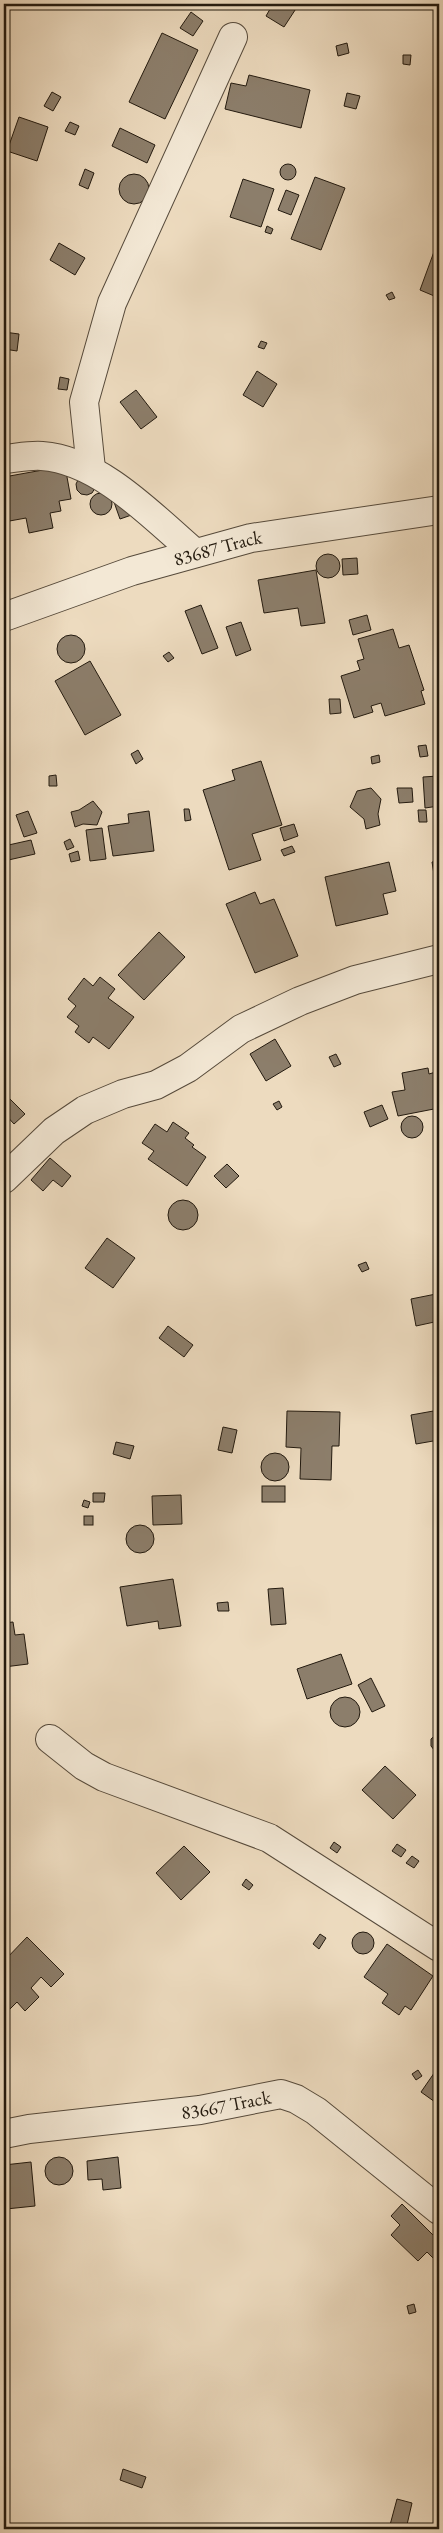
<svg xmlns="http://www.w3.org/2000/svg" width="443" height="2533" viewBox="0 0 443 2533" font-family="'EB Garamond',serif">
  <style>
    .building { fill: #8c7e6b; stroke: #231a0f }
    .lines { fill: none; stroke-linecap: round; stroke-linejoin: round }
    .minor-casing { stroke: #564a3b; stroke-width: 30 }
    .minor { stroke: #f3e8d5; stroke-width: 28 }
    .labels { text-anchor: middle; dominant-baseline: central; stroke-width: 5; stroke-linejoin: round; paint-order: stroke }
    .street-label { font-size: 19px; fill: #231a0f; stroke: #f3e8d5 }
  </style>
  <rect width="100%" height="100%" fill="#eddbbf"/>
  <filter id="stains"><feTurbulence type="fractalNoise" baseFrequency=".004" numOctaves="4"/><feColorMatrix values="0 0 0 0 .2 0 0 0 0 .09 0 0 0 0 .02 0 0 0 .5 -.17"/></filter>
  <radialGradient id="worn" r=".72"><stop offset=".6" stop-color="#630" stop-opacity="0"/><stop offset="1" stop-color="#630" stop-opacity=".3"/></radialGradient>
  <g class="building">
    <polygon points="273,4 299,4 284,27 266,16"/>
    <polygon points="191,12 203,21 193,36 180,28"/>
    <polygon points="162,33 198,50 165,119 129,102"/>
    <polygon points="347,43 349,53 338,56 336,46"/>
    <polygon points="403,55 411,55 410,65 403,64"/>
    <polygon points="249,75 310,90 301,128 225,109 231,83 246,86"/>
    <polygon points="52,92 61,97 53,111 44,106"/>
    <polygon points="347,93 360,96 356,109 344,106"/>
    <polygon points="19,117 48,127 37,161 7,151"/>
    <polygon points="70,122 79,126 75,135 65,131"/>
    <polygon points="120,128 155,145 147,163 112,146"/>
    <circle cx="288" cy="172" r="8"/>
    <polygon points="85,169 94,173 88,189 79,185"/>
    <circle cx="134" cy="189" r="15"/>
    <polygon points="315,177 345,188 321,250 291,239"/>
    <polygon points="243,179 274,189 261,227 230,217"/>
    <polygon points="286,190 299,195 291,215 278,210"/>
    <polygon points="267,226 273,229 271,234 265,232"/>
    <polygon points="439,238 439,298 420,290"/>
    <polygon points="59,243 85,258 75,275 50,260"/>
    <polygon points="392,292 395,298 389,300 386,295"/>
    <polygon points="4,332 19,334 17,351 4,349"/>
    <polygon points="261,341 267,343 264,349 258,347"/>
    <polygon points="4,365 8,365 9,401 4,401"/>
    <polygon points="257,371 277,384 263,407 243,395"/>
    <polygon points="60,377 69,379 67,390 58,389"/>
    <polygon points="136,390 157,417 141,429 120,402"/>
    <polygon points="65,466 71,499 59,501 61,511 50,513 53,528 29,533 26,518 4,522 4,477"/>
    <polygon points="79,478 95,488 92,493 87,495 81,494 77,490 76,484"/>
    <circle cx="101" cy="504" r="11"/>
    <polygon points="114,502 143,511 120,519"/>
    <circle cx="328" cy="566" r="12"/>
    <polygon points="357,558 358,574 343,575 342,559"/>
    <polygon points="316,570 325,623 301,626 298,608 264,613 258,580"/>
    <polygon points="201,605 218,648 202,654 185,611"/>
    <polygon points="367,615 371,630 353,635 349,620"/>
    <polygon points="241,622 251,650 236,656 226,627"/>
    <polygon points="393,629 399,648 409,645 424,690 421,691 425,704 385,716 381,703 371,706 373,712 354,718 341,676 360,670 357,661 364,659 358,639"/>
    <circle cx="71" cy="649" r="14"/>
    <polygon points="169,652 174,658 168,662 163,656"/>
    <polygon points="90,661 121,715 85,735 55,681"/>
    <polygon points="329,699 340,699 341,713 330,714"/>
    <polygon points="426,745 428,756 420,757 418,746"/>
    <polygon points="138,750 143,759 136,764 131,754"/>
    <polygon points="379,755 380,762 372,764 371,757"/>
    <polygon points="261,761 282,825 252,834 261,860 229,870 203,790 235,780 232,770"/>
    <polygon points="438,770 439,770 439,806 425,808 423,777 438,776"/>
    <polygon points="56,775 57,786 49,786 49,776"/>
    <polygon points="371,788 381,799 378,814 380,825 366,829 364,819 350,807 357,791"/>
    <polygon points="397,788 412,788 413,802 399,803"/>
    <polygon points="4,796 9,809 4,812"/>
    <polygon points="93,801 102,812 97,825 83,824 75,827 71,812 79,810"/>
    <polygon points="184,809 189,809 191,820 185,821"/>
    <polygon points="418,810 426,810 427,822 419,822"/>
    <polygon points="28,811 37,833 24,837 16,815"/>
    <polygon points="149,811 154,851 113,856 108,826 129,823 128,814"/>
    <polygon points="294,824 298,836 284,841 280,828"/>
    <polygon points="102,828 106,859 90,861 86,830"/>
    <polygon points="70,839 74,847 67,850 64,842"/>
    <polygon points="31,840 35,854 4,861 4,846"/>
    <polygon points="292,846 295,852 284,856 281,850"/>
    <polygon points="78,851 80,860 71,862 69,854"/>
    <polygon points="439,861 439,905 432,862"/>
    <polygon points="389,862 396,891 383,894 388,914 336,926 325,877"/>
    <polygon points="255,892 260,904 274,899 298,956 255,973 226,904"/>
    <polygon points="159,932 185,957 144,1000 118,975"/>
    <polygon points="100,977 115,989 108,998 134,1017 109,1049 93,1037 89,1043 75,1032 79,1026 67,1017 76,1006 68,999 84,978 93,986"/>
    <polygon points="275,1039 291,1066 266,1081 250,1054"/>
    <polygon points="336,1054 341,1064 334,1067 329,1057"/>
    <polygon points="428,1068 429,1074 439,1071 439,1108 398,1116 392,1092 405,1090 402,1073"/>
    <polygon points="7,1096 25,1114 14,1124 4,1113 4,1099"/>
    <polygon points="279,1101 282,1107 277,1110 273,1104"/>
    <polygon points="382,1105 388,1119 370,1127 364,1112"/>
    <circle cx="412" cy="1127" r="11"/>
    <polygon points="173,1122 189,1133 185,1138 194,1145 192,1147 206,1157 187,1186 148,1159 154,1151 142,1143 155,1124 167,1132"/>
    <polygon points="50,1158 71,1176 62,1187 53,1180 43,1191 31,1180"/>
    <polygon points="227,1164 239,1176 226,1188 214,1176"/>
    <circle cx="183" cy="1215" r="15"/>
    <polygon points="107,1238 135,1258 113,1288 85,1268"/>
    <polygon points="366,1262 369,1269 362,1272 358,1265"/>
    <polygon points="439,1282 439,1321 416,1326 411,1299 436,1294 434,1284"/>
    <polygon points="168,1326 193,1345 184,1357 159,1338"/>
    <polygon points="439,1410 439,1440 416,1444 411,1415"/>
    <polygon points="287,1411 340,1412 339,1446 332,1446 331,1480 300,1479 301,1448 286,1447"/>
    <polygon points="223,1427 237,1430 232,1453 218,1450"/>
    <polygon points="116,1442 134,1446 130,1459 113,1454"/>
    <circle cx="275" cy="1467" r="14"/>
    <rect x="262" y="1486" width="23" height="16"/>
    <polygon points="93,1493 105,1493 104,1502 93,1502"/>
    <polygon points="181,1495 182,1524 153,1525 152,1496"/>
    <polygon points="84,1500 90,1502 88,1508 82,1506"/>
    <rect x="84" y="1516" width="9" height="9"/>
    <circle cx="140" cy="1539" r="14"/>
    <polygon points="173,1579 181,1626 159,1629 158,1621 127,1626 120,1587"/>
    <polygon points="283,1588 286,1624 271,1625 268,1589"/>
    <polygon points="228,1602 229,1611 218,1611 217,1603"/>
    <polygon points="13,1622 15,1635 24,1634 28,1664 4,1667 4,1672 4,1623"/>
    <polygon points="341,1654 352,1684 307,1699 297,1669"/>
    <polygon points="371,1678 385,1706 372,1712 358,1685"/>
    <circle cx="345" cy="1712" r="15"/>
    <polygon points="439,1732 439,1756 431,1746 431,1739"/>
    <polygon points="385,1766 416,1795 393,1819 362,1790"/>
    <polygon points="334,1842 341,1847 337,1853 330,1848"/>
    <polygon points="397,1844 406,1850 401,1857 392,1851"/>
    <polygon points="184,1846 210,1872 181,1900 156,1873"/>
    <polygon points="412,1856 419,1861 414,1868 406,1863"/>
    <polygon points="246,1879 253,1885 249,1890 242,1885"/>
    <circle cx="363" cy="1943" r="11"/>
    <polygon points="320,1934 326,1938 319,1949 313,1944"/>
    <polygon points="27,1937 64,1974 51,1987 41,1977 31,1988 39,1997 25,2011 17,2002 4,2015 4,1961"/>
    <polygon points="387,1944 433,1976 411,2010 405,2006 399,2015 382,2003 388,1994 364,1977"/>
    <polygon points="439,2066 439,2096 435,2102 421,2092"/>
    <polygon points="418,2070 422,2076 416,2080 412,2074"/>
    <circle cx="59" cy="2171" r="14"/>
    <polygon points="118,2157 121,2188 103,2190 102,2179 88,2180 87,2161"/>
    <polygon points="31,2162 35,2206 6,2209 4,2165"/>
    <polygon points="402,2204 439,2241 439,2252 433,2258 427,2252 418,2261 391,2235 400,2225 391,2216"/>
    <rect x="436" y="2292" width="3" height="32"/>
    <polygon points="414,2304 416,2312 409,2314 407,2306"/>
    <polygon points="123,2469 146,2477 142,2488 120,2480"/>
    <polygon points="397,2499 412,2503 406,2529 390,2525"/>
  </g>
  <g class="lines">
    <defs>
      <g id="minor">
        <path d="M4,459C16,458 30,455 42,456C100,460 153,517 195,553"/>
        <polyline points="91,469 84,402 112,303 233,37"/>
        <path id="s1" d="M4,617L132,571L251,538L439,510"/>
        <polyline points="4,1179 54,1131 85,1110 123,1094 156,1085 188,1068 241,1029 300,1001 355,980 439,959"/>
        <polyline points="50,1739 84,1766 104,1777 269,1838 439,1947"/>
        <path id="s2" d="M4,2134L29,2129L200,2110L281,2094L296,2099L316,2111L439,2210"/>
      </g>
    </defs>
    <use href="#minor" class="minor-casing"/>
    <use href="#minor" class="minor"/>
  </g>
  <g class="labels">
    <g class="street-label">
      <text stroke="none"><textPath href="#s1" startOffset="225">83687 Track</textPath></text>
      <text stroke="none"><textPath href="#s2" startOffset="224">83667 Track</textPath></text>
    </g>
  </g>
  <rect width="443" height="2533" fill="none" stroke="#eddbbf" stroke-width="20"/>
  <rect x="5" y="5" width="433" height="2523" fill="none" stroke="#231a0f" stroke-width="2.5"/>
  <rect x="10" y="10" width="423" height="2513" fill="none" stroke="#231a0f"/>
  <rect width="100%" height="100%" filter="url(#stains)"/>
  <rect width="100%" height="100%" fill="url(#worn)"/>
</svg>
